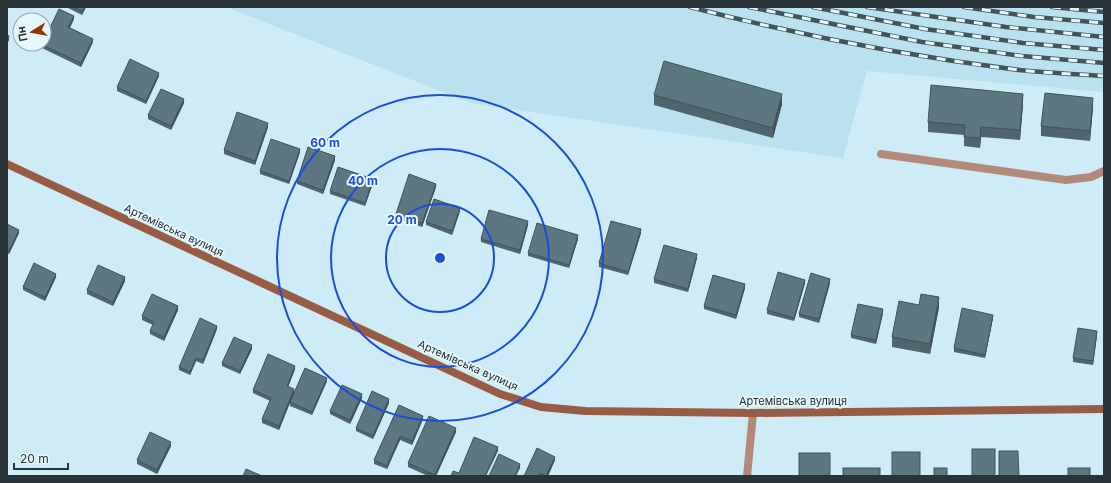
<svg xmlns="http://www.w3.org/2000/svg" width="1111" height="483" viewBox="0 0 1111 483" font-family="Inter,sans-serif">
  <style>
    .built { fill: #bae1ef }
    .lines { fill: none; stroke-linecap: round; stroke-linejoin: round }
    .service { stroke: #b4897a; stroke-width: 8 }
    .minor { stroke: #b4897a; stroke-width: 8 }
    .secondary { stroke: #985c45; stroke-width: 8 }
    .rail-casing { stroke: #455459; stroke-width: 4.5 }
    .rail { stroke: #e5f7fd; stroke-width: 3; stroke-dasharray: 9; stroke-linecap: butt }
    .wall { fill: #4f666f }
    .shaded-wall { fill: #40535a }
    .building { fill: #5c7781; stroke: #40535a }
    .ring { fill: none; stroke: #1d4ed8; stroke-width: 2 }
    .labels { text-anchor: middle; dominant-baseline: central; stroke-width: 4; stroke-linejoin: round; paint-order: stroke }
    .street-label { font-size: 11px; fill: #283438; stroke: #e5f7fd }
    .centre { fill: #1d4ed8; stroke: #e5f7fd; stroke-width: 2 }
    .ring-label { font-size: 12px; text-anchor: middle; font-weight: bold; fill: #1d4ed8; stroke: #e5f7fd; stroke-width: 4; stroke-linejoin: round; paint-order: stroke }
  </style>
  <rect width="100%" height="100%" fill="#cdecf7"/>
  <polygon class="built" points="226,7 1104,7 1104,92 867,71 843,158 471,103"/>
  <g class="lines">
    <polyline class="service" points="881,154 1066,180 1091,177 1104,171"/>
    <polyline class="minor" points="747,476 753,413"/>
    <polyline class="secondary" points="7,164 500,394 541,407 585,411 753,413 1104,409"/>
    <defs>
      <g id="rail">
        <path d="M690,7C798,35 908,56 1019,70C1047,73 1076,74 1104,76"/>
        <polyline points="749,7 922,42 1022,56 1104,63"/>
        <polyline points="813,7 925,29 1023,43 1104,50"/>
        <polyline points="867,7 1006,27 1104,37"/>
        <polyline points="964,7 1034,17 1104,23"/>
        <polyline points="1052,7 1104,12"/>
      </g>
    </defs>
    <use href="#rail" class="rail-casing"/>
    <use href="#rail" class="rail"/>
  </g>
  <g class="wall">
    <polygon points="66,7 86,7 82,15"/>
    <polygon points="74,19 70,28 93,42 81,67 42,48 42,45"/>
    <polygon points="159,76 146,104 117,91 117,87"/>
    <polygon points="654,95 782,104 773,138 654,105"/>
    <polygon points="184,103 171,130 148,119 148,115"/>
    <polygon points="1023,104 1020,140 981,137 980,148 964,146 964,135 928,132 928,122"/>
    <polygon points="1093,107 1090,141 1041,136 1041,126"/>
    <polygon points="268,127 255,165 224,154 224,150"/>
    <polygon points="300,152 289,184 260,174 260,171"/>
    <polygon points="335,160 323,194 297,184 297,181"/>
    <polygon points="373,183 365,206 330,194 330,191"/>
    <polygon points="436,187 422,227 396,218 396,214"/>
    <polygon points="460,211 452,235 426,225 426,222"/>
    <polygon points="7,224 19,233 9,254 7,253"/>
    <polygon points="528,225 520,254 481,242 481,239"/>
    <polygon points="641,233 628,275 599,267 599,263"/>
    <polygon points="578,239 569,268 528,256 528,253"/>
    <polygon points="697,258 688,292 654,283 654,279"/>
    <polygon points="56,277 45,301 23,290 23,287"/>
    <polygon points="125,281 113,306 87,294 87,290"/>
    <polygon points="805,283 794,321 767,314 767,310"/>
    <polygon points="830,283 819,323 799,317 799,314"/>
    <polygon points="745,288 736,319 704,309 704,306"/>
    <polygon points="919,305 939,307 930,354 892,347 892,337"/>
    <polygon points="178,310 164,341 150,334 150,331 153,325 142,320 142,316"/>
    <polygon points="883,313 876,344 851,338 851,335"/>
    <polygon points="993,318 985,358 954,352 954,348"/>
    <polygon points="217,329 203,364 196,361 190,375 179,370 179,367"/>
    <polygon points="1097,335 1093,365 1073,362 1073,358"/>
    <polygon points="252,349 240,374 222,366 222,363"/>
    <polygon points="295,369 288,387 294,393 327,381 312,415 290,406 290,402 279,430 262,423 262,419 270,401 253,393 253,390"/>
    <polygon points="362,398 350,424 330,414 330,411"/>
    <polygon points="389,403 373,439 356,431 356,428"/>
    <polygon points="399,405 423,419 412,445 400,440 387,469 374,464 374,460"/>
    <polygon points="456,432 436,476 428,476 408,467 408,463"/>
    <polygon points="171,446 157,474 137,464 137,460"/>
    <polygon points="555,460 548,476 524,476"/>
  </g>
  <g class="shaded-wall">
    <polygon points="85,7 86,7 82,15 82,11"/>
    <polygon points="74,16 74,19 68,31 68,27"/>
    <polygon points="9,36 9,40 7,45 7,41"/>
    <polygon points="93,39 93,42 81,67 81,63"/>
    <polygon points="159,73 159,76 146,104 146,101"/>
    <polygon points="782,94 782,104 773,138 773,128"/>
    <polygon points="1023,94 1023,104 1020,140 1020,130"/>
    <polygon points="1093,98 1093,107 1090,141 1090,131"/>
    <polygon points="184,99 184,103 171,130 171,126"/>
    <polygon points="268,123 268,127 255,165 255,161"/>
    <polygon points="981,127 981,137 980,148 980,138"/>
    <polygon points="300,149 300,152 289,184 289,181"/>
    <polygon points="335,156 335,160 323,194 323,190"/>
    <polygon points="373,179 373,183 365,206 365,203"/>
    <polygon points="436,184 436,187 422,227 422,223"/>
    <polygon points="460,208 460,211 452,235 452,231"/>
    <polygon points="528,221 528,225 520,254 520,250"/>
    <polygon points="641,229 641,233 628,275 628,272"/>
    <polygon points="19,230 19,233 9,254 9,251"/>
    <polygon points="578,235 578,239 569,268 569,265"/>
    <polygon points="697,254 697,258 688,292 688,289"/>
    <polygon points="56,274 56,277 45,301 45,297"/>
    <polygon points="125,277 125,281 113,306 113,302"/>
    <polygon points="830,279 830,283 819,323 819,319"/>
    <polygon points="805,280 805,283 794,321 794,318"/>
    <polygon points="745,284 745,288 736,319 736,315"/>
    <polygon points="939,297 939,307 930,354 930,344"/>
    <polygon points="178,306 178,310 164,341 164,337"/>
    <polygon points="883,309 883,313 876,344 876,340"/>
    <polygon points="993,315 993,318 985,358 985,355"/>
    <polygon points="217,326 217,329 203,364 203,360"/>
    <polygon points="1097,331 1097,335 1093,365 1093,361"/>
    <polygon points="252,345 252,349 240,374 240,371"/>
    <polygon points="196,358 196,361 190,375 190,372"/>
    <polygon points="295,366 295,369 287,390 287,386"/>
    <polygon points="327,378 327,381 312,415 312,412"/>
    <polygon points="294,389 294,393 279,430 279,426"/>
    <polygon points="362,394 362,398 350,424 350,420"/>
    <polygon points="389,399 389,403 373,439 373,436"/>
    <polygon points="423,416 423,419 412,445 412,441"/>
    <polygon points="456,428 456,432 436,476 435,476"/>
    <polygon points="400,436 400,440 387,469 387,466"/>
    <polygon points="171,442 171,446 157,474 157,470"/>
    <polygon points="498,447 498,451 486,476 485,476"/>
    <polygon points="555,457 555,460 548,476 546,476"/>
    <polygon points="520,464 520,468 516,476 515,476"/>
  </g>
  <g class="building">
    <polygon points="73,7 85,7 82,11"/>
    <polygon points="59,9 74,16 68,27 93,39 81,63 42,45 44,44 44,40"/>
    <polygon points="7,35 9,36 7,41"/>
    <polygon points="130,59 159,73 146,101 117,87"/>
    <polygon points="664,61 782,94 773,128 654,95"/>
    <polygon points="931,85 1023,94 1020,130 981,127 980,138 964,137 965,125 928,122"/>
    <polygon points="161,89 184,99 171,126 148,115"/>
    <polygon points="1045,93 1093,98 1090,131 1041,126"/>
    <polygon points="237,112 268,123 255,161 224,150"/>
    <polygon points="271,139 300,149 289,181 260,171"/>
    <polygon points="308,147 335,156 323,190 297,181"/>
    <polygon points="338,167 373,179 365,203 330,191"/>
    <polygon points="409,174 436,184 422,223 396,214"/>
    <polygon points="434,199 460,208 452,231 426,222"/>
    <polygon points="489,210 528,221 520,250 481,239"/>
    <polygon points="611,221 641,229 628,272 599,263"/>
    <polygon points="537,223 578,235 569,265 528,253"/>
    <polygon points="7,224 19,230 9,251 7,250"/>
    <polygon points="664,245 697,254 688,289 654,279"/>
    <polygon points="34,263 56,274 45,297 23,287"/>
    <polygon points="98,265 125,277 113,302 87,290"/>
    <polygon points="778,272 805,280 794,318 767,310"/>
    <polygon points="811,273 830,279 819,319 799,314"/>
    <polygon points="713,275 745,284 736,315 704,306"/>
    <polygon points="152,294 178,306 164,337 150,331 154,322 142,316"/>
    <polygon points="921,294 939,297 930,344 892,337 899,301 919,305"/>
    <polygon points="858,304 883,309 876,340 851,335"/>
    <polygon points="962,308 993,315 985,355 954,348"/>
    <polygon points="200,318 217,326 203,360 196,358 190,372 179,367"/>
    <polygon points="1078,328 1097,331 1093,361 1073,358"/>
    <polygon points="234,337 252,345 240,371 222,363"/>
    <polygon points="268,354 295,366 287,386 294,389 279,426 262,419 271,398 253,390"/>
    <polygon points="305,368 327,378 312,412 290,402"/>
    <polygon points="342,385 362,394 350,420 330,411"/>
    <polygon points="372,391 389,399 373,436 356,428"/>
    <polygon points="399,405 423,416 412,441 400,436 387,466 374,460"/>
    <polygon points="429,416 456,428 435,475 408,463"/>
    <polygon points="150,432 171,442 157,470 137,460"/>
    <polygon points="474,437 498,447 485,476 451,476 453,471 459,473"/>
    <polygon points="537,448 555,457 546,476 540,473 539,476 524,476"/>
    <rect x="972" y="449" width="23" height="27"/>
    <polygon points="999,451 1018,451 1019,476 999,476"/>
    <rect x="892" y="452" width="28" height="24"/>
    <rect x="799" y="453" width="31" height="23"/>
    <polygon points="499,454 520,464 515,476 489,476"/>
    <rect x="843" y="468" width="37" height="8"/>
    <rect x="934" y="468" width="13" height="8"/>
    <rect x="1068" y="468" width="22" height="8"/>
    <polygon points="246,469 262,476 243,476"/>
  </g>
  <g class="ring">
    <circle cx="440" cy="258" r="54"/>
    <circle cx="440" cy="258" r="109"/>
    <circle cx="440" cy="258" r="163"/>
  </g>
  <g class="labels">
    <g class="street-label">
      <text transform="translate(174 230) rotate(25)">Артемівська вулиця</text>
      <text transform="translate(468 365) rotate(24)">Артемівська вулиця</text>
      <text x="793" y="401">Артемівська вулиця</text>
    </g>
  </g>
  <circle cx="440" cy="258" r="6" class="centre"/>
  <g class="ring-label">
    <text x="325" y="147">60 m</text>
    <text x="363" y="185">40 m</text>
    <text x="402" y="224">20 m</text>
  </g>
  <rect width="1111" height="483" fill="none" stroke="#283438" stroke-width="16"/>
  <g transform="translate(32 32) rotate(259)"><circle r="19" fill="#e5f7fd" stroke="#99a9ae"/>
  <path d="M0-3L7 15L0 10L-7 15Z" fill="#993501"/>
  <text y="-6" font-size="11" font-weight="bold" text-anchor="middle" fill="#283438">Пн</text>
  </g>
  <path d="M14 463v6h54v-6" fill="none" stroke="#283438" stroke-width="2"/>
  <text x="20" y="463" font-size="12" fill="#283438" stroke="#e5f7fd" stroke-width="3" paint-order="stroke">20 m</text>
</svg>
